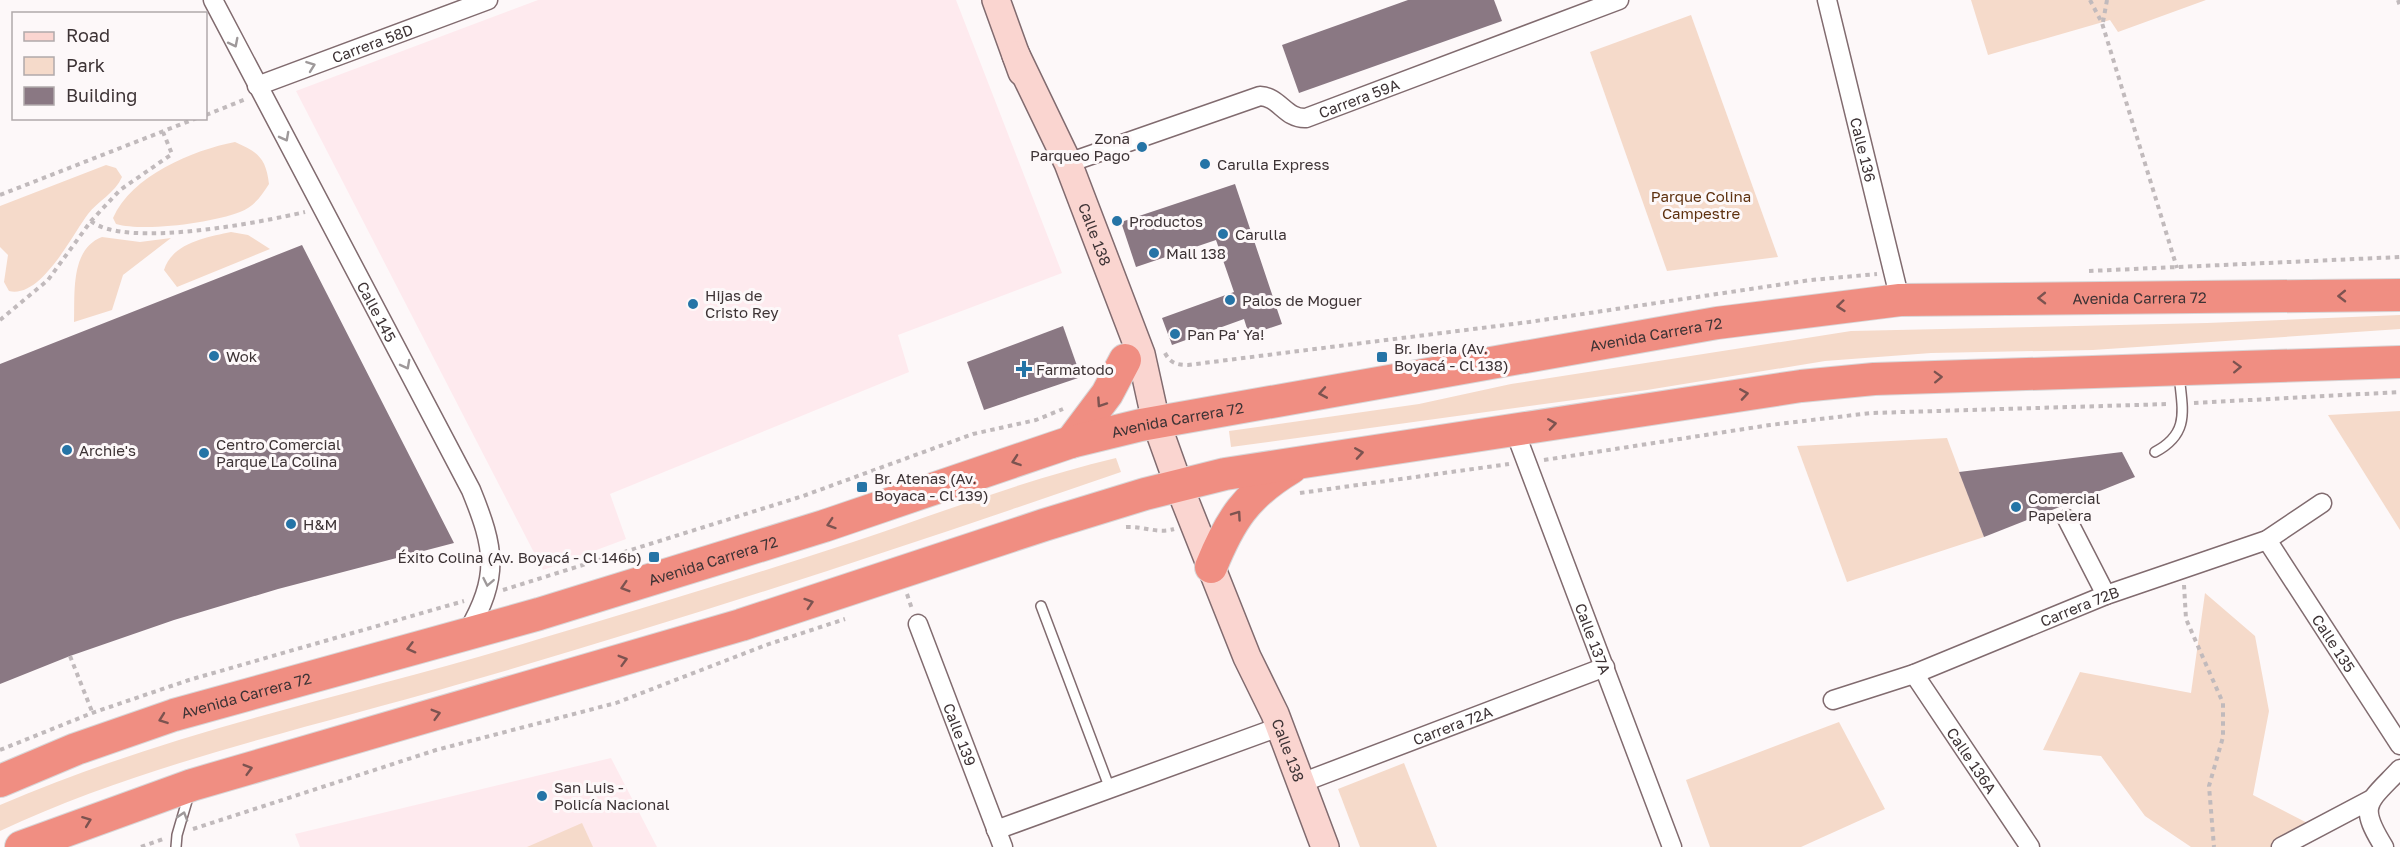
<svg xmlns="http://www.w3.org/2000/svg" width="2400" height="847" viewBox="0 0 2400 847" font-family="'Golos Text',sans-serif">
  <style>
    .built { fill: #feeaee }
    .green { fill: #f5daca }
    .building { fill: #8a7883 }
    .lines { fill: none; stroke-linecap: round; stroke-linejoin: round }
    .service-casing { stroke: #816b6f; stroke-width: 12 }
    .minor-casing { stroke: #816b6f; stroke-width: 21 }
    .secondary-casing { stroke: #816b6f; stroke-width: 30 }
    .trunk-casing { stroke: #d8d6d7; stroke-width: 34 }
    .path { stroke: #c1babc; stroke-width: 4; stroke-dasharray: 4.5 4.5; stroke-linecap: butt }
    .service { stroke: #fff; stroke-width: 9 }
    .minor { stroke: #fff; stroke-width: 18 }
    .secondary { stroke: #fad5d0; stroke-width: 27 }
    .trunk { stroke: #f08e82; stroke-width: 32 }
    .oneway { stroke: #9e999a }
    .oneway2 { stroke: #7c5350 }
    .poi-dot { fill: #2574a6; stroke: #fdf8f9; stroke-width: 2 }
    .labels { text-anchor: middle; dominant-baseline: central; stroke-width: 6; stroke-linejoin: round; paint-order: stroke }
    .street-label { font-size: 15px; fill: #3d3335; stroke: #fdf8f9 }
    .poi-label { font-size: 15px; fill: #3d3335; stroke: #fdf8f9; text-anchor: start }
    .park-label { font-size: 15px; fill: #5e310f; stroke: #fdf8f9 }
  </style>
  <rect width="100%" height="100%" fill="#fdf8f9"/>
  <g class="built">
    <polygon points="538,0 956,0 1062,273 898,335 909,372 610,494 626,539 543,570 296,91"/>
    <polygon points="611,758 657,847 300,847 295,834"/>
  </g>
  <g class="green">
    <polygon points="1971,0 2206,0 2118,32 2110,20 1988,55"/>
    <polygon points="1691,15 1778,257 1667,271 1590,52"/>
    <path d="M235,142C258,152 266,158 269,184C262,195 254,207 240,212C211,223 145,232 116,224L113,218C131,176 193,150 235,142Z"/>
    <path d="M106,165L116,168L122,177C115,193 98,201 88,214C72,235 41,299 9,291L4,282L8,255L0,247V206Z"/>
    <path d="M231,232L248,235L270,249L177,287L164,270C172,243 207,237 231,232Z"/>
    <path d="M102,237L140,242L171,238L123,275L112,310L74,322C75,294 70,249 102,237Z"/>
    <polygon points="2400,315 2400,329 2093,350 1931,353 1825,361 1647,390 1231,447 1229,431 1419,404 1511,384 1851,331 2207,323"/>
    <polygon points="2400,411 2400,530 2328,415"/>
    <polygon points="1947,438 1984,537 1847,582 1797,446"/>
    <path d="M1116,458L1121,472C901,548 680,621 456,685C306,729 142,764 0,831V805C173,730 359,694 539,639C644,608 749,576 853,542C940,513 1027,479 1116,458Z"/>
    <polygon points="2205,593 2255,636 2269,711 2253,795 2321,830 2302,847 2191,847 2145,816 2101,756 2043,750 2080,672 2191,693"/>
    <polygon points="1839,722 1885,809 1801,847 1710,847 1686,780"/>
    <polygon points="1404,763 1437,847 1360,847 1338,789"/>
    <polygon points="582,823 593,847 527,847"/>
  </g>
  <g class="building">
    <polygon points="1408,0 1494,0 1502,21 1299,93 1282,45"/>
    <polygon points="1235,184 1282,324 1249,335 1244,319 1172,345 1162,318 1234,292 1216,240 1136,267 1121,222"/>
    <polygon points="302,245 454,543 278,589 174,620 70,656 0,684 0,364"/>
    <polygon points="1063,326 1081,377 984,410 967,362"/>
    <polygon points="2122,452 2135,477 1984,537 1959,472"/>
  </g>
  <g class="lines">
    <defs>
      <g id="service">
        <path d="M2155,452C2191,433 2182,409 2179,374"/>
        <polyline points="1041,606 1110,789"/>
        <polyline points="176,847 177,835 189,794"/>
      </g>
      <g id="minor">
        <path id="s1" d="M213,0L471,490C495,549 500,576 467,633"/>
        <path id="s2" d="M1827,0L1900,300"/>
        <path id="s3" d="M257,86L488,0"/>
        <path id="s4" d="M1068,163L1260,96C1280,97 1285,119 1306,118L1619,0"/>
        <path id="s5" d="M1514,429L1672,847"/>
        <polyline points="2067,519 2106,595"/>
        <path id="s6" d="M2267,540L2400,745"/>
        <path id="s7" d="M918,624L1003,847"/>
        <path id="s8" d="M1914,674L2030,847"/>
        <path id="s9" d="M1833,700L1914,674L2106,595L2267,540L2322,503"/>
        <path id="s10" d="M1301,783L1605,667"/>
        <polyline points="996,830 1268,731"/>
        <polyline points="2281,847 2372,799"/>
        <path d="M2384,847C2357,804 2368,803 2400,769"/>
      </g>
      <g id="secondary">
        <polyline points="996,0 1022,72"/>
        <path id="s11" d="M1016,55L1068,163L1141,354L1156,422L1179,486L1247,657L1275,714L1325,847"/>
      </g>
      <g id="trunk">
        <polyline points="1071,442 1107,394 1125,360"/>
        <path d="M1211,567C1230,520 1246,495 1291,468"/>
        <path id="s12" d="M0,781L76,749L174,715L539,614L824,526L1071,442L1141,425L1717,323L1900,300L2400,295"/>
        <polyline points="21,847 192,785 741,625 1044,525 1145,494 1225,474 1801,386 1874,379 2400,362"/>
      </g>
    </defs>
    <use href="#service" class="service-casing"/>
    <use href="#minor" class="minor-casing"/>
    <use href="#secondary" class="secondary-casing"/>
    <use href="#trunk" class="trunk-casing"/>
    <g class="path">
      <polyline points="2090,0 2102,23 2177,268"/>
      <polyline points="2398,0 2400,6"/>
      <polyline points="2103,22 2107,0"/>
      <polyline points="206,115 246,99"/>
      <polyline points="0,195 197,118"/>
      <path d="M91,221C125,249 262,222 305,212"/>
      <polyline points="2089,271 2400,257"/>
      <polyline points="0,320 48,280 91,221 120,190 172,154 163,132"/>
      <path d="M1165,353C1170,363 1177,365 1188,365L1529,322L1811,280L1877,274"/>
      <polyline points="2194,403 2400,392"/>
      <polyline points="1544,460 1770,425 1871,413 2169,404"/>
      <polyline points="1300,493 1509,464"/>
      <path d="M1126,527C1144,526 1157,534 1174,529"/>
      <polyline points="2184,585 2186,619 2223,703 2223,737 2209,786 2214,847"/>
      <polyline points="503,590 803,496 973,434 1036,420 1063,409"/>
      <polyline points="907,594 912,609"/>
      <polyline points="70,656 93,714"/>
      <polyline points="0,750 92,713 189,680 464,601"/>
      <polyline points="193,829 436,750 616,703 766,645 845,619"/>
      <polyline points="141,847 163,839"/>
    </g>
    <use href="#service" class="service"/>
    <use href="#minor" class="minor"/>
    <use href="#secondary" class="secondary"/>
    <use href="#trunk" class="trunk"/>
  </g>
  <defs><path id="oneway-chevron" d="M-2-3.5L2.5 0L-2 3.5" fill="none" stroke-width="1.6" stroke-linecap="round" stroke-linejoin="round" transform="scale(1.5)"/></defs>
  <g class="oneway">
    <use href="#oneway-chevron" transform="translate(234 43) rotate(63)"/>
    <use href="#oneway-chevron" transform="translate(311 66) rotate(-20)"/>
    <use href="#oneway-chevron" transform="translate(285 137) rotate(62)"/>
    <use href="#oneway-chevron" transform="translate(406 365) rotate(62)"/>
    <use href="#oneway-chevron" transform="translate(488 582) rotate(101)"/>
    <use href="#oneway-chevron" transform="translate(183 816) rotate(-73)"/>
  </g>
  <g class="oneway2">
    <use href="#oneway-chevron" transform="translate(2342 296) rotate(179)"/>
    <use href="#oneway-chevron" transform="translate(2042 298) rotate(179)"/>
    <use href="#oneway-chevron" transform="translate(1841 306) rotate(174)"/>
    <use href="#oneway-chevron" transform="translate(2237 367) rotate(-2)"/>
    <use href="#oneway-chevron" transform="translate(1938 377) rotate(-2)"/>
    <use href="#oneway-chevron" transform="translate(1323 393) rotate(170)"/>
    <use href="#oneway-chevron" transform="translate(1744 394) rotate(-9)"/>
    <use href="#oneway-chevron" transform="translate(1101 403) rotate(124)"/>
    <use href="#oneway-chevron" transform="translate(1552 424) rotate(-9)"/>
    <use href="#oneway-chevron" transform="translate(1359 453) rotate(-9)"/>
    <use href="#oneway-chevron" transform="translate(1016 461) rotate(161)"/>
    <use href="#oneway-chevron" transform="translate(1237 515) rotate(-55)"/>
    <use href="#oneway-chevron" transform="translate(831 524) rotate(162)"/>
    <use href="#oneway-chevron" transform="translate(625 587) rotate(163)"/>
    <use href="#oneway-chevron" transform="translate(809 603) rotate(-18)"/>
    <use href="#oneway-chevron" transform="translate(411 648) rotate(165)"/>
    <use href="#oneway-chevron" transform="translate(623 660) rotate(-16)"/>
    <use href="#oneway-chevron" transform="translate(436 714) rotate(-16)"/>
    <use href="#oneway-chevron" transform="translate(163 719) rotate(160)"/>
    <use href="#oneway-chevron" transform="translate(248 769) rotate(-16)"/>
    <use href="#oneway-chevron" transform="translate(87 821) rotate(-21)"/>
  </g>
  <g class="poi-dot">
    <circle cx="1142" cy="147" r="6"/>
    <circle cx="1205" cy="164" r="6"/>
    <circle cx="1117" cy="221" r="6"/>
    <circle cx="1223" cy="234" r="6"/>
    <circle cx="1154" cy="253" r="6"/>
    <circle cx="1230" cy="300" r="6"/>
    <circle cx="693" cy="304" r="6"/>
    <circle cx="1175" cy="334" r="6"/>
    <circle cx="214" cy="356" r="6"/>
    <rect x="1376" y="351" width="12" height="12" rx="3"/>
    <path d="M1021 360h6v6h6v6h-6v6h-6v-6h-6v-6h6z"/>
    <circle cx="67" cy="450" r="6"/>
    <circle cx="204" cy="453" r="6"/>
    <rect x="856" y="481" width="12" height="12" rx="3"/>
    <circle cx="2016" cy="507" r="6"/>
    <circle cx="291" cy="524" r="6"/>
    <rect x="648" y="551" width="12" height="12" rx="3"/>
    <circle cx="542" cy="796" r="6"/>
  </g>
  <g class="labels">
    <g class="street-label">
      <text stroke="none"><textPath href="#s3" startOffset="123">Carrera 58D</textPath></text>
      <text stroke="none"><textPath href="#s4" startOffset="312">Carrera 59A</textPath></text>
      <text stroke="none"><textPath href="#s2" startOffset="154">Calle 136</textPath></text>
      <text stroke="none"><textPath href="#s11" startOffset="196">Calle 138</textPath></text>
      <text stroke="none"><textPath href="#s12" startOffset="2205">Avenida Carrera 72</textPath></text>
      <text stroke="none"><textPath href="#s1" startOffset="352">Calle 145</textPath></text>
      <text stroke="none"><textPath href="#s12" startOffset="1719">Avenida Carrera 72</textPath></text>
      <text stroke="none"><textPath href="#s12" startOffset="1233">Avenida Carrera 72</textPath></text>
      <text stroke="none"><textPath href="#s12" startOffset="747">Avenida Carrera 72</textPath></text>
      <text stroke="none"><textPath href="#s9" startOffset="264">Carrera 72B</textPath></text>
      <text stroke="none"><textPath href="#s5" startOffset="224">Calle 137A</textPath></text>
      <text stroke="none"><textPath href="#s6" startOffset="123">Calle 135</textPath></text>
      <text stroke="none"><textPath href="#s12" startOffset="261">Avenida Carrera 72</textPath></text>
      <text stroke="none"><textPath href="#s10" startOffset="162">Carrera 72A</textPath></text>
      <text stroke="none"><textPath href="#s7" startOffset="118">Calle 139</textPath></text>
      <text stroke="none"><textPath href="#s11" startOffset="748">Calle 138</textPath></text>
      <text stroke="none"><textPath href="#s8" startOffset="104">Calle 136A</textPath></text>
    </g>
    <g class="poi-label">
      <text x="1130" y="138" text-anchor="end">Zona<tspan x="1130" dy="17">Parqueo Pago</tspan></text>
      <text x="1217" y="164">Carulla Express</text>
      <text x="1129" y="221">Productos</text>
      <text x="1235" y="234">Carulla</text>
      <text x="1166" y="253">Mall 138</text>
      <text x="705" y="295">Hijas de<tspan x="705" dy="17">Cristo Rey</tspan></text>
      <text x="1242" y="300">Palos de Moguer</text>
      <text x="1187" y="334">Pan Pa' Ya!</text>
      <text x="1394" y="348">Br. Iberia (Av.<tspan x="1394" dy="17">Boyacá - Cl 138)</tspan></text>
      <text x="226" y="356">Wok</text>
      <text x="1036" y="369">Farmatodo</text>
      <text x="216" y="444">Centro Comercial<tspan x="216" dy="17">Parque La Colina</tspan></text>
      <text x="79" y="450">Archie's</text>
      <text x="874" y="478">Br. Atenas (Av.<tspan x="874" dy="17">Boyaca - Cl 139)</tspan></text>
      <text x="2028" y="498">Comercial<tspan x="2028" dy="17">Papelera</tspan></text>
      <text x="303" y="524">H&amp;M</text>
      <text x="642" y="557" text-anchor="end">Éxito Colina (Av. Boyacá - Cl 146b)</text>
      <text x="554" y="787">San Luis -<tspan x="554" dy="17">Policía Nacional</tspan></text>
    </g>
    <g class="park-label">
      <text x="1701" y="196">Parque Colina<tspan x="1701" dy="17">Campestre</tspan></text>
    </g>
  </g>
  <rect x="12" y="12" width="195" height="108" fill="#fdf8f9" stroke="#b0a9ab" stroke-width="1.5"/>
  <rect x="24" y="32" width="30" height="9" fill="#fad5d0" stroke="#b0a9ab" stroke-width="1.5"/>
  <text x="66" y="42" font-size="18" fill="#3d3335">Road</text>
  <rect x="24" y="57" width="30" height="18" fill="#f5daca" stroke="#b0a9ab" stroke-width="1.5"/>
  <text x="66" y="72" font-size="18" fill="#3d3335">Park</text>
  <rect x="24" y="87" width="30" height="18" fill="#8a7883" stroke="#b0a9ab" stroke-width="1.5"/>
  <text x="66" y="102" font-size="18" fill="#3d3335">Building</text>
</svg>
